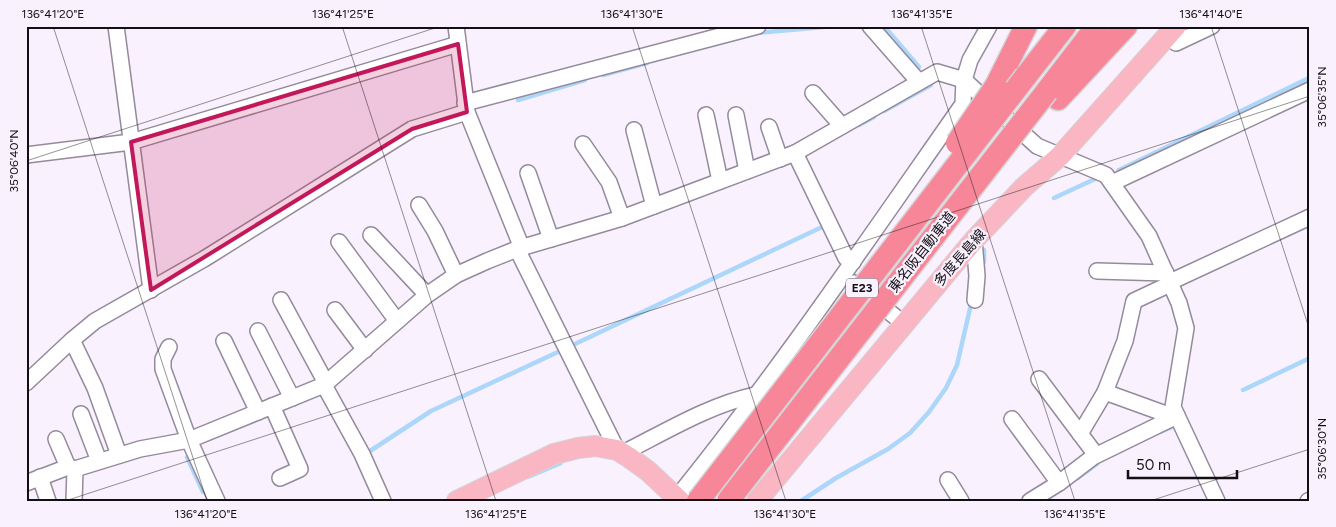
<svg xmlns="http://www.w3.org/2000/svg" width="1336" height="527" viewBox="0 0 1336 527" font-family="Figtree,'Noto Sans JP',sans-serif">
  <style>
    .water { fill: #acd7fb }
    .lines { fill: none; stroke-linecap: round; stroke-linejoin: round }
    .stream { stroke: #acd7fb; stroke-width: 4.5 }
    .minor-casing { stroke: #958a9c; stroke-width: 18 }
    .major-casing { stroke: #d5d4d5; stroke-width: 22 }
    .highway-casing { stroke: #d5d4d5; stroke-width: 25 }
    .minor { stroke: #fff; stroke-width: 15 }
    .major { stroke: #fab6c2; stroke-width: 20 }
    .highway { stroke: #f78699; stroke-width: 22 }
    .highway-bridge-casing { stroke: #d5d4d5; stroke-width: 25; stroke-linecap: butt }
    .highway-bridge { stroke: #f78699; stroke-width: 22 }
    .marked { fill: #c2185b; fill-opacity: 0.2; stroke: #c2185b; stroke-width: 4; stroke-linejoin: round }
    .ticks { fill: none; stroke: #130f15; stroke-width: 1; stroke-opacity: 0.45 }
    .labels { text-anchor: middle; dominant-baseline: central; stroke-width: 4.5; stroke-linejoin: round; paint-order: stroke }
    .shield { fill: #f9f1fd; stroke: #58535b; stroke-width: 1 }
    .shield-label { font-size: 12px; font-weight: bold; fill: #130f15 }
    .street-label { font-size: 14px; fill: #130f15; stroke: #f9f1fd }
    .neatline { fill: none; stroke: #130f15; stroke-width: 2 }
    .ticks-label { font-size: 12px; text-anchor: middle; fill: #130f15 }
  </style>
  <rect width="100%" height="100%" fill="#f9f1fd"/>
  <polygon class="water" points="1310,75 1310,84 1119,175 1116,169"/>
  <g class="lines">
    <g class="stream">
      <polyline points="884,26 919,67"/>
      <polyline points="26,27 33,26"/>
      <polyline points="756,33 835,26"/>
      <polyline points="603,75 647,63"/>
      <polyline points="518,100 585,80"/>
      <polyline points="884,111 931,85"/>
      <polyline points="859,125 874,117"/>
      <polyline points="1054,198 1095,179"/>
      <polyline points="984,250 984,262"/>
      <polyline points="575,344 822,227"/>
      <polyline points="1243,390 1310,358"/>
      <polyline points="1160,432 1172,427"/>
      <polyline points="368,456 367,453 431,411 558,352"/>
      <polyline points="187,457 203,492"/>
      <polyline points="528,477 561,463"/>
      <polyline points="1078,478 1098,463"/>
      <polyline points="801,501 836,478 888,449 910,433 929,412 946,388 957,365 972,300"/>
    </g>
    <defs>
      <g id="minor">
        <polyline points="116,26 151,290"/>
        <polyline points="456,26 467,112 522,248"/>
        <polyline points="870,26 919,82"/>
        <polyline points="1167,36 1176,43 1212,26"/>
        <polyline points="813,93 842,126"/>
        <polyline points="465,103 758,26"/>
        <polyline points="706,115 720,181"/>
        <polyline points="736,115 747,171"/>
        <polyline points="769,127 780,159"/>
        <polyline points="634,130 654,206"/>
        <polyline points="583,144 609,182 622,218"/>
        <polyline points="795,153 846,258 853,262"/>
        <polyline points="26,155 131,142 458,44"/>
        <polyline points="528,173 551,239"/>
        <polyline points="1112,183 1310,90"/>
        <polyline points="419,205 435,231 456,275"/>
        <polyline points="371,235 427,295"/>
        <polyline points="974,240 977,276 975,300"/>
        <polyline points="339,242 397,321"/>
        <polyline points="517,249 617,450"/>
        <polyline points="1097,271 1166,273"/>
        <polyline points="1170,282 1310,217"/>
        <polyline points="854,283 904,324"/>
        <polyline points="281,300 326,383"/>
        <polyline points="335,310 365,350"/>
        <polyline points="258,331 292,398"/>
        <polyline points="72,340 95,388 119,455"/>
        <polyline points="224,341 258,412"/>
        <polyline points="169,347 163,359 163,369 189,440 217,501"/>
        <polyline points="1039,379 1096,455"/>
        <polyline points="26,383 72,340 95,321 204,259 412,129 467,112"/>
        <polyline points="324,385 362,454 383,501"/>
        <polyline points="1105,392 1163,413 1177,416"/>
        <polyline points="272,406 300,469 280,478"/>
        <polyline points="81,414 99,461"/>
        <polyline points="1012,419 1059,483"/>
        <polyline points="1080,434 1105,392 1125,341 1134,301 1170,284"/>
        <polyline points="56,439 68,467"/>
        <path d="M623,453C665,432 709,405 755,395"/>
        <polyline points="40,477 48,501"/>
        <polyline points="948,480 961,501"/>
        <polyline points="26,483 68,467 75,469"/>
        <polyline points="74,501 75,469 140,449 189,440 324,385 427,295 456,275 487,261 517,249 622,218 795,153 937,72 964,80 1037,146 1106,175 1149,236 1179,303 1186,328 1173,407 1217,501"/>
        <path d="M674,501C777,374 869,238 963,104L964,80L970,60L989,26"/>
        <polyline points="1030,501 1059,483 1093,457 1177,416"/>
        <polyline points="1308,501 1310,500"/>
      </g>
      <g id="major">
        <polyline points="457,501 554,454 578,448 595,446 617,450 630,458 648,471 680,501"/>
        <polyline points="757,501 974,240 1024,187 1060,156 1176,26"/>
      </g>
      <g id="highway">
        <polyline points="1026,76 1065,26"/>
        <polyline points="996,86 1026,26"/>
        <polyline points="1047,91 1097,26"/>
        <polyline points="1058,99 1126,26"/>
      </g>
    </defs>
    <use href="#minor" class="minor-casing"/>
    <use href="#major" class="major-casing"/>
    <use href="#highway" class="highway-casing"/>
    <use href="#minor" class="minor"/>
    <use href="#major" class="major"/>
    <use href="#highway" class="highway"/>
    <defs>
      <g id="highway-bridge">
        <polyline points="957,143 996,86"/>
        <polyline points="698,501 1026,76"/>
        <polyline points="728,501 1047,91"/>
      </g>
    </defs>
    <use href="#highway-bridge" class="highway-bridge-casing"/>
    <use href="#highway-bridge" class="highway-bridge"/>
  </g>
  <path class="marked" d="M458,44L467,112L412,129L151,290L131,142Z"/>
  <path class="ticks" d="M53,26L207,501M342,26L496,501M632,26L786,501M921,26L1075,501M1211,26L1310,331M26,161L441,26M65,501L1310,96M1150,501L1310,449"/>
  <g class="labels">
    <rect class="shield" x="846" y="278.5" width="32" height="19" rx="4"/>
    <g class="shield-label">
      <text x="862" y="288">E23</text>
    </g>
    <g class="street-label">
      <text transform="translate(922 252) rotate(-52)">東名阪自動車道</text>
      <text transform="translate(960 258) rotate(-49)">多度長島線</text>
    </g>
  </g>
  <rect width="1336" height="527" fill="none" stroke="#f9f1fd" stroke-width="55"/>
  <path d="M1128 470v8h109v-8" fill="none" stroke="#130f15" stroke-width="2.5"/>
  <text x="1136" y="470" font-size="15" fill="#130f15" stroke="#f9f1fd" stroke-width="4" paint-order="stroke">50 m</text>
  <rect x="28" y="28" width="1280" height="472" class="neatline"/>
  <g class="ticks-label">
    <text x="53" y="18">136°41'20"E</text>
    <text x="343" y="18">136°41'25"E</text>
    <text x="632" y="18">136°41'30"E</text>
    <text x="922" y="18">136°41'35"E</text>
    <text x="1211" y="18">136°41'40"E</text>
    <text transform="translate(1322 97) rotate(-90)" y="4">35°06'35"N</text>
    <text transform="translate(14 161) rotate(-90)" y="4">35°06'40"N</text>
    <text transform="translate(1322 449) rotate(-90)" y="4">35°06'30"N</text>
    <text x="206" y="518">136°41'20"E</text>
    <text x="496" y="518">136°41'25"E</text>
    <text x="785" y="518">136°41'30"E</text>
    <text x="1075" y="518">136°41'35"E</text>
  </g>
</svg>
